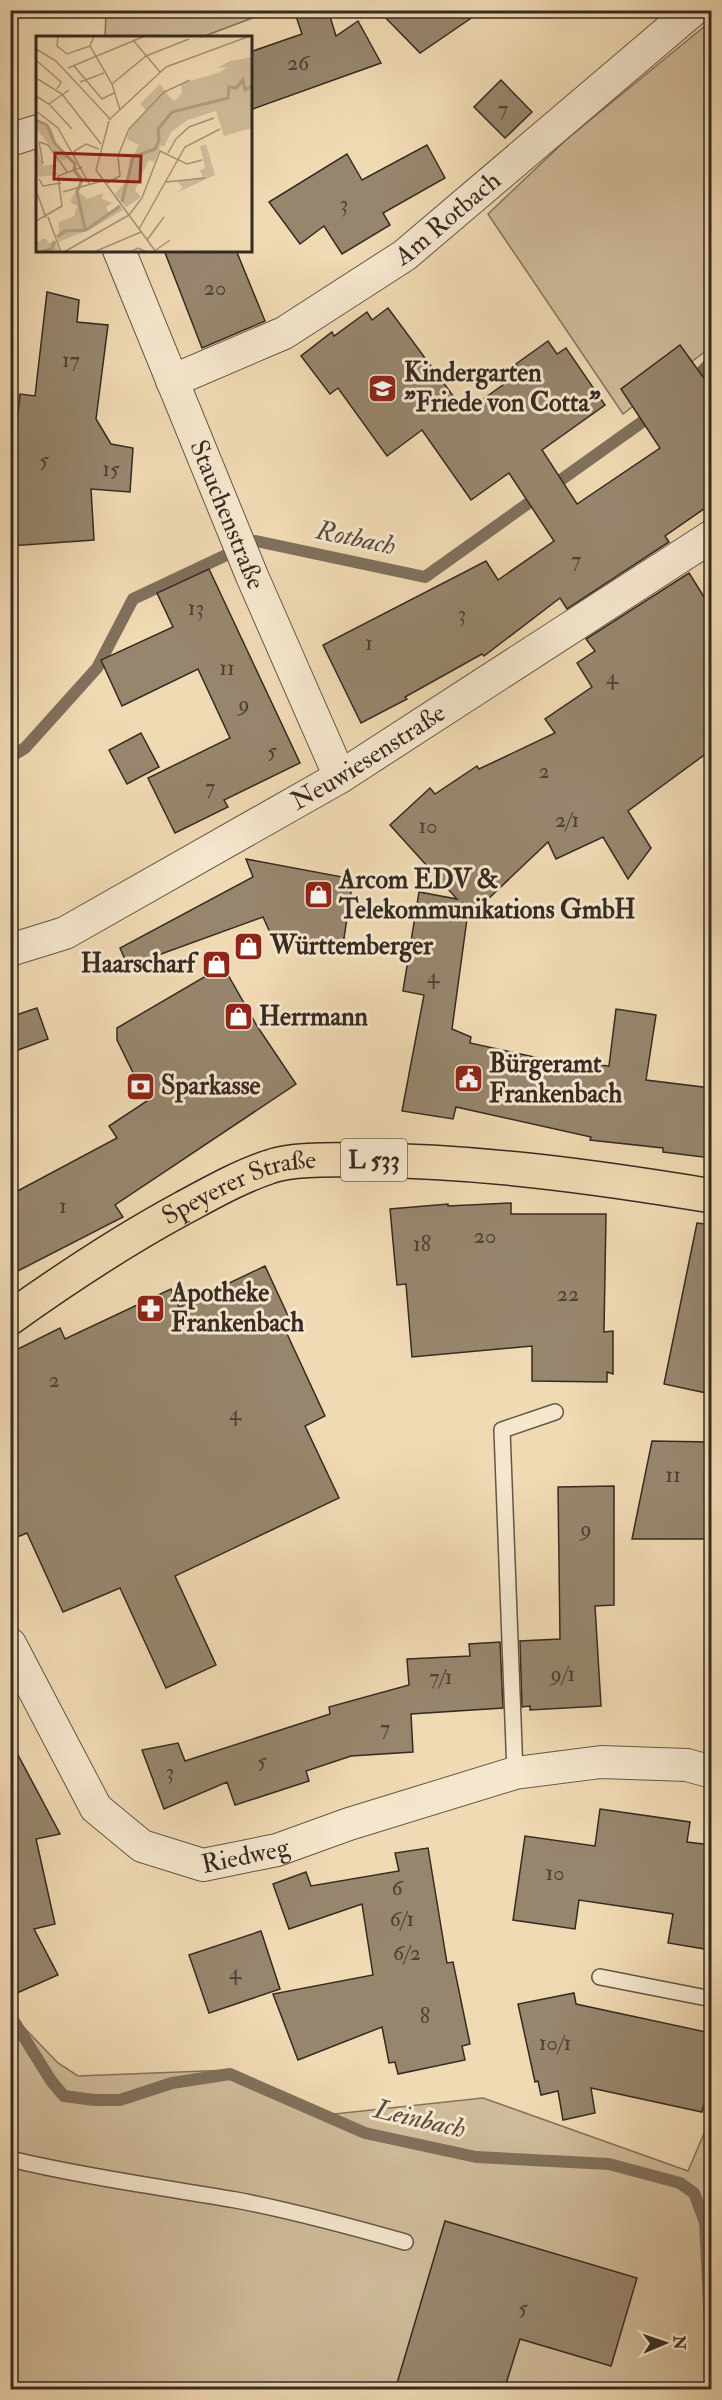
<svg xmlns="http://www.w3.org/2000/svg" width="722" height="2400" viewBox="0 0 722 2400" font-family="'IM FELL Double Pica',serif">
  <style>
    .green { fill: #d0bc9b; stroke: #83735f; stroke-width: 1.5 }
    .lines { fill: none; stroke-linecap: round; stroke-linejoin: round }
    .stream { stroke: #80705c; stroke-width: 12 }
    .building { fill: #97866e; stroke: #362a23; stroke-width: 1.5 }
    .lane-casing { stroke: #645647; stroke-width: 18 }
    .street-casing { stroke: #645647; stroke-width: 34 }
    .primary-casing { stroke: #362a23; stroke-width: 36 }
    .lane { stroke: #f5e7ce; stroke-width: 15 }
    .street { stroke: #f5e7ce; stroke-width: 32 }
    .primary { stroke: #f0dab3; stroke-width: 33 }
    .labels { text-anchor: middle; dominant-baseline: central; stroke-width: 6; stroke-linejoin: round; paint-order: stroke }
    .number-label { font-size: 22px; fill: #4e4136 }
    .shield { fill: #f5e7ce; stroke: #6f6356; stroke-width: 1.5 }
    .shield-label { font-size: 24px; font-weight: bold; fill: #362a23 }
    .street-label { font-size: 26px; fill: #362a23; stroke: #f5e7ce }
    .poi-label { font-size: 26px; font-weight: bold; fill: #362a23; stroke: #f5e7ce; text-anchor: start }
    .water-label { font-size: 27px; font-style: italic; fill: #5b4d40; stroke: #f5e7ce }
    .inset-river { fill: none; stroke: #b19e82; stroke-width: 3 }
    .inset-road { fill: none; stroke: #a69479; stroke-width: 1.5 }
    .view { fill: #8f2418; fill-opacity: 0.15; stroke: #8f2418; stroke-width: 3 }
    .inset-edge { fill: none; stroke: #362a23; stroke-width: 3 }
  </style>
  <rect width="100%" height="100%" fill="#f0dab3"/>
  <filter id="stains"><feTurbulence type="fractalNoise" baseFrequency=".00333" numOctaves="4"/><feColorMatrix values="0 0 0 0 .2 0 0 0 0 .09 0 0 0 0 .02 0 0 0 .5 -.17"/></filter>
  <radialGradient id="worn" r=".72"><stop offset=".6" stop-color="#630" stop-opacity="0"/><stop offset="1" stop-color="#630" stop-opacity=".3"/></radialGradient>
  <g class="green">
    <polygon points="106,11 106,10 271,11 202,37 105,38"/>
    <polygon points="711,21 711,347 623,414 488,214 567,139"/>
    <polygon points="10,2013 58,2063 78,2076 230,2070 325,2115 483,2098 688,2171 711,2117 711,2389 55,2390 11,2380"/>
  </g>
  <g class="lines">
    <g class="stream">
      <polyline points="690,384 712,361"/>
      <polyline points="10,757 25,748 97,668 133,599 256,541 425,577 656,412"/>
      <polyline points="10,2015 52,2082 64,2096 94,2100 120,2100 172,2083 230,2074 365,2133 476,2157 609,2164 680,2183 694,2193 705,2222 712,2367"/>
    </g>
  </g>
  <g class="building">
    <polygon points="294,10 328,10 336,36 358,21 381,63 250,110 250,52 302,34"/>
    <polygon points="378,10 483,10 420,53"/>
    <polygon points="501,80 532,112 505,138 474,107"/>
    <polygon points="427,145 445,178 383,213 390,225 342,254 324,226 300,244 269,202 347,154 362,180"/>
    <polygon points="164,250 236,250 265,321 202,348"/>
    <polygon points="47,292 79,300 77,322 108,325 96,419 111,444 133,448 130,492 91,489 94,540 10,546 10,490 20,394 35,396"/>
    <polygon points="388,308 465,412 521,372 516,364 548,341 557,354 566,348 605,405 542,450 577,504 660,448 621,389 680,345 711,388 711,504 665,536 669,542 567,609 560,598 484,656 482,654 405,697 407,699 361,723 323,645 486,561 498,580 554,541 509,473 471,500 422,430 387,456 338,388 330,394 301,356 332,332 334,336 367,312 372,320"/>
    <polygon points="209,569 300,763 224,800 228,807 175,833 148,778 230,738 198,669 122,706 101,660 173,627 157,593"/>
    <polygon points="689,573 711,608 711,750 628,811 651,848 628,879 603,837 556,859 548,842 467,919 452,1029 471,1037 470,1043 598,1071 599,1065 609,1066 616,1009 656,1015 646,1080 711,1088 711,1158 663,1152 663,1148 590,1140 591,1137 456,1107 453,1119 402,1111 424,995 403,991 419,892 457,899 390,825 430,788 435,794 477,766 479,769 555,733 545,719 592,687 577,663 595,651 586,639"/>
    <polygon points="141,733 159,767 127,784 109,750"/>
    <polygon points="246,859 353,879 342,951 291,940 277,948 263,917 128,966 120,948 253,877"/>
    <polygon points="223,966 257,1026 296,1084 115,1205 123,1217 10,1275 10,1195 117,1138 109,1126 147,1101 117,1040 117,1028"/>
    <polygon points="37,1008 48,1039 10,1053 10,1017"/>
    <polygon points="511,1203 511,1214 606,1214 604,1332 613,1331 613,1374 607,1372 607,1382 532,1381 532,1346 412,1357 406,1284 397,1285 390,1209 448,1204 448,1206"/>
    <polygon points="697,1223 711,1225 711,1394 664,1384"/>
    <polygon points="265,1266 290,1320 282,1323 325,1416 305,1426 339,1498 175,1576 216,1665 166,1688 120,1588 63,1612 27,1533 10,1540 10,1353 60,1328 65,1339 171,1289 179,1307"/>
    <polygon points="652,1441 711,1442 711,1539 632,1539"/>
    <polygon points="614,1486 614,1605 595,1606 601,1706 530,1710 530,1706 522,1707 520,1641 560,1639 558,1487"/>
    <polygon points="500,1642 503,1708 411,1714 413,1752 351,1756 306,1771 309,1781 235,1805 227,1782 164,1809 142,1750 178,1743 185,1761 330,1714 329,1707 409,1685 407,1659 470,1656 469,1644"/>
    <polygon points="10,1740 60,1834 36,1839 55,1924 34,1929 58,1975 10,1996"/>
    <polygon points="600,1809 690,1822 687,1842 711,1845 711,1950 668,1943 673,1914 579,1900 575,1929 513,1920 525,1836 595,1846"/>
    <polygon points="428,1848 447,1963 453,1962 470,2044 462,2046 465,2060 398,2074 395,2062 389,2063 382,2027 298,2060 273,1994 373,1975 362,1904 289,1929 273,1884 306,1872 311,1886 399,1871 395,1853"/>
    <polygon points="261,1931 280,1989 209,2013 189,1955"/>
    <polygon points="574,1993 576,2004 711,2033 711,2089 708,2088 702,2112 591,2088 595,2113 563,2120 558,2091 541,2095 538,2081 535,2082 518,2004"/>
    <polygon points="445,2221 637,2278 611,2366 520,2339 504,2390 395,2390"/>
  </g>
  <g class="lines">
    <defs>
      <g id="lane">
        <polyline points="515,1773 502,1430 555,1412"/>
        <polyline points="600,1977 712,1999"/>
        <path d="M10,2159C85,2177 161,2187 236,2200C293,2211 349,2226 405,2242"/>
      </g>
      <g id="street">
        <polyline points="10,140 38,131"/>
        <path id="s1" d="M119,250L252,576L340,777"/>
        <path id="s2" d="M172,381L284,333L405,255L693,10"/>
        <path id="s3" d="M10,950L65,933L340,777L712,536"/>
        <path id="s4" d="M10,1644L96,1808L142,1846L203,1865L277,1850L349,1824L515,1773L601,1762L687,1765L712,1772"/>
      </g>
      <g id="primary">
        <path id="s5" d="M10,1318C66,1278 122,1241 183,1208C211,1193 239,1177 269,1167C292,1158 338,1160 364,1160C480,1161 597,1177 712,1196"/>
      </g>
    </defs>
    <use href="#lane" class="lane-casing"/>
    <use href="#street" class="street-casing"/>
    <use href="#primary" class="primary-casing"/>
    <use href="#lane" class="lane"/>
    <use href="#street" class="street"/>
    <use href="#primary" class="primary"/>
  </g>
  <defs>
    <symbol id="school-square" viewBox="-11 -11 22 22"><rect x="-9" y="-9" width="18" height="18" rx="4" fill="#8f2418" stroke="#f5e7ce"/><path d="M0-5L7-2L0 1L-7-2ZM-4 1L0 2.5L4 1V4Q0 6-4 4Z" fill="#fff"/></symbol>
    <symbol id="shop-square" viewBox="-11 -11 22 22"><rect x="-9" y="-9" width="18" height="18" rx="4" fill="#8f2418" stroke="#f5e7ce"/><path d="M-5-2.5h2.3a2.7 3.5 0 0 1 5.4 0H5L5.5 6h-11ZM-1.5-2.5h3a1.5 2.3 0 0 0-3 0Z" fill="#fff"/></symbol>
    <symbol id="civic-square" viewBox="-11 -11 22 22"><rect x="-9" y="-9" width="18" height="18" rx="4" fill="#8f2418" stroke="#f5e7ce"/><path d="M-.6-6.5H3V-4.5H.6V-3L4-1V1h2V6H-6V1h2V-1L-.6-3ZM-1.2 2.5V6h2.4V2.5Z" fill="#fff"/></symbol>
    <symbol id="bank-square" viewBox="-11 -11 22 22"><rect x="-9" y="-9" width="18" height="18" rx="4" fill="#8f2418" stroke="#f5e7ce"/><path d="M-6-4H6V4H-6ZM0-2.3a2.3 2.3 0 1 0 0 4.6a2.3 2.3 0 1 0 0-4.6Z" fill="#fff"/></symbol>
    <symbol id="pharmacy-square" viewBox="-11 -11 22 22"><rect x="-9" y="-9" width="18" height="18" rx="4" fill="#8f2418" stroke="#f5e7ce"/><path d="M-2-6h4v4h4v4h-4v4h-4v-4h-4v-4h4Z" fill="#fff"/></symbol>
  </defs>
  <g fill-rule="evenodd">
    <use href="#school-square" x="366" y="372" width="33" height="33"/>
    <use href="#shop-square" x="302" y="878" width="33" height="33"/>
    <use href="#shop-square" x="232" y="930" width="33" height="33"/>
    <use href="#shop-square" x="200" y="948" width="33" height="33"/>
    <use href="#shop-square" x="222" y="1000" width="33" height="33"/>
    <use href="#civic-square" x="452" y="1062" width="33" height="33"/>
    <use href="#bank-square" x="124" y="1070" width="33" height="33"/>
    <use href="#pharmacy-square" x="134" y="1292" width="33" height="33"/>
  </g>
  <g class="labels">
    <g class="number-label">
      <text x="298" y="63">26</text>
      <text x="503" y="109">7</text>
      <text x="344" y="204">3</text>
      <text x="215" y="288">20</text>
      <text x="71" y="360">17</text>
      <text x="44" y="460">5</text>
      <text x="111" y="469">15</text>
      <text x="576" y="560">7</text>
      <text x="196" y="608">13</text>
      <text x="462" y="614">3</text>
      <text x="369" y="643">1</text>
      <text x="227" y="668">11</text>
      <text x="612" y="677">4</text>
      <text x="244" y="704">9</text>
      <text x="272" y="751">5</text>
      <text x="544" y="771">2</text>
      <text x="210" y="787">7</text>
      <text x="567" y="820">2/1</text>
      <text x="428" y="826">10</text>
      <text x="433" y="976">4</text>
      <text x="63" y="1206">1</text>
      <text x="485" y="1236">20</text>
      <text x="422" y="1244">18</text>
      <text x="568" y="1294">22</text>
      <text x="54" y="1380">2</text>
      <text x="235" y="1413">4</text>
      <text x="673" y="1475">11</text>
      <text x="586" y="1529">9</text>
      <text x="563" y="1674">9/1</text>
      <text x="441" y="1677">7/1</text>
      <text x="385" y="1728">7</text>
      <text x="262" y="1761">5</text>
      <text x="170" y="1772">3</text>
      <text x="555" y="1873">10</text>
      <text x="397" y="1888">6</text>
      <text x="402" y="1919">6/1</text>
      <text x="407" y="1953">6/2</text>
      <text x="235" y="1972">4</text>
      <text x="425" y="2016">8</text>
      <text x="555" y="2043">10/1</text>
      <text x="523" y="2308">5</text>
    </g>
    <rect class="shield" x="341" y="1139" width="66" height="42" rx="4.5"/>
    <g class="shield-label">
      <text x="374" y="1160">L 533</text>
    </g>
    <g class="street-label">
      <text stroke="none"><textPath href="#s2" startOffset="322">Am Rotbach</textPath></text>
      <text stroke="none"><textPath href="#s1" startOffset="286">Stauchenstraße</textPath></text>
      <text stroke="none"><textPath href="#s3" startOffset="408">Neuwiesenstraße</textPath></text>
      <text stroke="none"><textPath href="#s5" startOffset="266">Speyerer Straße</textPath></text>
      <text stroke="none"><textPath href="#s4" startOffset="352">Riedweg</textPath></text>
    </g>
    <g class="poi-label">
      <text x="404" y="373">Kindergarten<tspan x="404" dy="30">"Friede von Cotta"</tspan></text>
      <text x="339" y="880">Arcom EDV &amp;<tspan x="339" dy="30">Telekommunikations GmbH</tspan></text>
      <text x="270" y="946">Württemberger</text>
      <text x="195" y="964" text-anchor="end">Haarscharf</text>
      <text x="259" y="1017">Herrmann</text>
      <text x="489" y="1064">Bürgeramt<tspan x="489" dy="30">Frankenbach</tspan></text>
      <text x="161" y="1086">Sparkasse</text>
      <text x="171" y="1293">Apotheke<tspan x="171" dy="30">Frankenbach</tspan></text>
    </g>
    <g class="water-label">
      <text transform="translate(356 538) rotate(12)">Rotbach</text>
      <text transform="translate(420 2119) rotate(13)">Leinbach</text>
    </g>
  </g>
  <g transform="translate(36 36)">
    <rect width="216" height="216" fill="#f0dab3"/>
    <path d="M216,21V92L188,100L180,75L152,84L135,96L128,111L125,109L118,126L113,124L99,154L105,161L90,171L79,158L92,142L94,117L98,118L103,109L91,103L94,93L110,74L104,68L124,48L139,68L136,63L139,65L146,57L145,48L184,36L191,31L181,32L194,25ZM0,83L15,92L20,106L34,121L26,125L0,92ZM0,106L7,130L17,128L21,139L0,141ZM170,108L179,139L140,157L147,152L141,145L167,141L164,134L169,132L164,110ZM40,154L51,163L67,157L66,163L76,167L70,171L73,177L84,170L87,174L53,194L22,206L23,186L38,180L41,170L34,166ZM9,202L13,207L19,204L23,216H0V207Z" fill="#d0bc9b"/>
    <path class="inset-river" d="M0,84L11,89L19,108L39,128L38,134L46,144L41,156L49,193M86,166L97,121L119,113L123,104L122,93L136,76L192,62L193,51L200,52L207,44L209,54L216,50M21,201L29,195L50,194L84,170M5,216L15,213L19,205"/>
    <path class="inset-road" d="M22,0L21,10L31,18L54,10M58,0L54,10L76,48L84,74M97,4L124,36M0,13L20,25L75,84L72,82M0,24L25,46L21,53M38,30L66,63L78,57M32,32L109,0M0,42L26,58L65,108M44,46L68,37M76,48L110,20L153,3M0,60L13,68L36,93M13,68L33,54M0,75L22,92L54,149M75,82L130,31L214,0M73,85L60,134L120,216M3,106L12,109L32,137M3,106L7,128M37,116L50,108L63,113M132,117L140,103L153,91L178,82M3,143L7,150L25,147M130,146L169,142M71,147L84,140L82,120L93,93L128,56L154,44M0,154L10,182M27,156L66,145M93,179L106,162L124,115L151,128L166,124M12,181L25,216M0,185L26,170L22,140L46,131M103,193L149,111L184,93M111,204L128,181M28,216L93,179M58,216L105,196M94,216L102,212L111,216M117,216L134,204"/>
    <path class="view" d="M19,117L105,120L104,146L18,143Z"/>
    <rect width="216" height="216" class="inset-edge"/>
  </g>
  <rect width="722" height="2400" fill="none" stroke="#f0dab3" stroke-width="36"/>
  <rect x="12" y="12" width="698" height="2376" fill="none" stroke="#362a23" stroke-width="3"/>
  <rect x="18" y="18" width="686" height="2364" fill="none" stroke="#362a23" stroke-width="1.5"/>
  <g transform="translate(665 2343) rotate(88)" stroke="#f5e7ce" stroke-width="4.5" paint-order="stroke">
  <path d="M0-4.5L10 22L0 15L-10 22Z" fill="#362a23"/>
  <text y="-9" font-size="16" font-weight="bold" text-anchor="middle" fill="#362a23">N</text>
  </g>
  <rect width="100%" height="100%" filter="url(#stains)"/>
  <rect width="100%" height="100%" fill="url(#worn)"/>
</svg>
